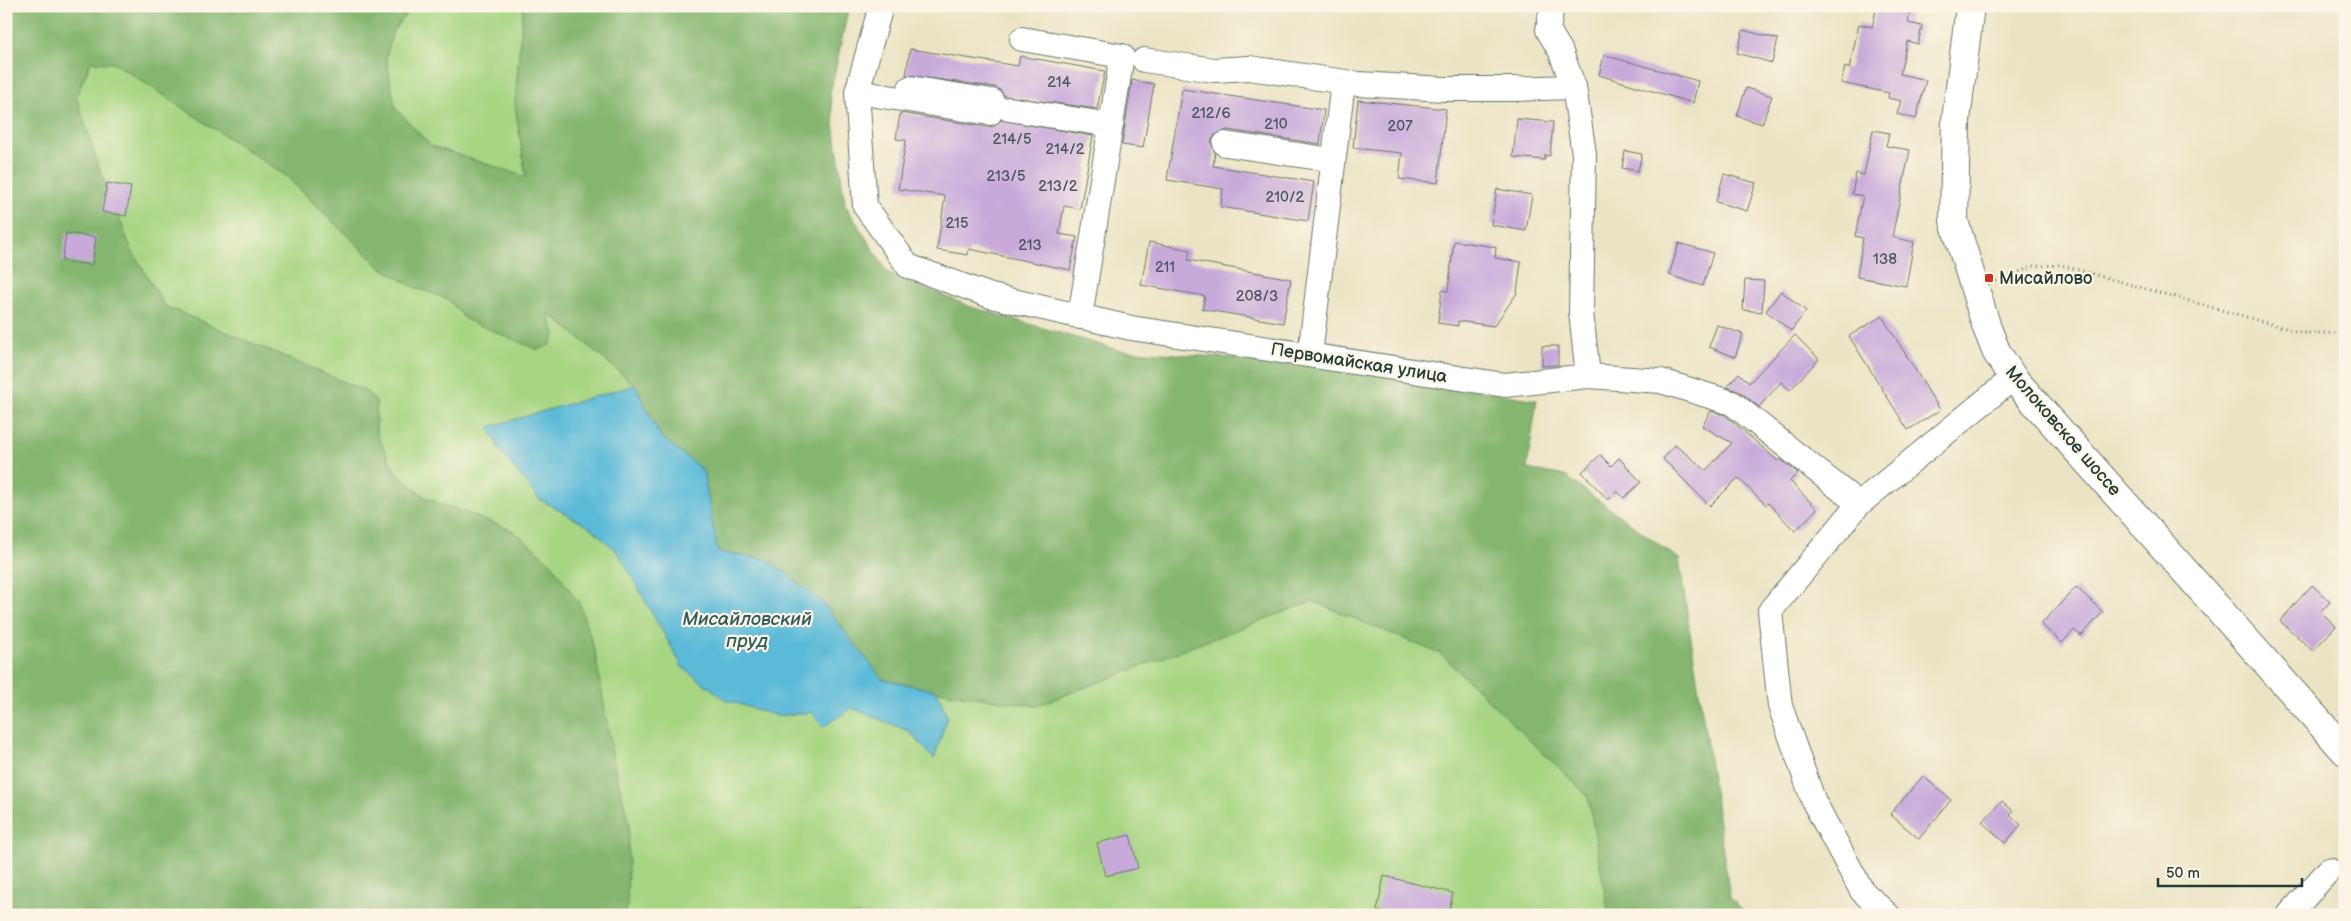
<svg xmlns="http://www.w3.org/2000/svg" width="2351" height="921" viewBox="0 0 2351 921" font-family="'Balsamiq Sans',sans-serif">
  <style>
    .green { fill: #a7d582; stroke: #63895b }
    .forest { fill: #85b670; stroke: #527a52 }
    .water { fill: #5abad8; stroke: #3c7c86 }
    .building { fill: #c8aada }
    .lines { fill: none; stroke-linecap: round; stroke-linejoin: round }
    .minor-casing { stroke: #676; stroke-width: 26 }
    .major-casing { stroke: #676; stroke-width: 30 }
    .path { stroke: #676; stroke-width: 3; stroke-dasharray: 1 4; stroke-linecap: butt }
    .minor { stroke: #fff; stroke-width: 24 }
    .major { stroke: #fff; stroke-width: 28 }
    .poi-dot { fill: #c8321e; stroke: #fcf5e5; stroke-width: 2 }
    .labels { text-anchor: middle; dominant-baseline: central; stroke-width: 4.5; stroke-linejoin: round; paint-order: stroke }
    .number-label { font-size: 15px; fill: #49585e }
    .poi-label { font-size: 18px; fill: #1f3d34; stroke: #fcf5e5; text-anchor: start }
    .street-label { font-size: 18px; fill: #1f3d34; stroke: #fcf5e5 }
    .water-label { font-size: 19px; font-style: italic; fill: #2e5c5d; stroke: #fcf5e5 }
  </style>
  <rect width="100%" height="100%" fill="#fcf5e5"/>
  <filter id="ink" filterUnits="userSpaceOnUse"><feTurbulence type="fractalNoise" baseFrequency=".02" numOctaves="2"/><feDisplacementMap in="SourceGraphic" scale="10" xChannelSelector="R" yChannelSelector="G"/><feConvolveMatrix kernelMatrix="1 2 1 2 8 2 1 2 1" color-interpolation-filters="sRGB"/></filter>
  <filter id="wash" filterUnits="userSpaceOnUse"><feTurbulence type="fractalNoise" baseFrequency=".0096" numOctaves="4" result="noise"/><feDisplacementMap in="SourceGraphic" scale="20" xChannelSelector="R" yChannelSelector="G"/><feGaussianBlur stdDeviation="1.12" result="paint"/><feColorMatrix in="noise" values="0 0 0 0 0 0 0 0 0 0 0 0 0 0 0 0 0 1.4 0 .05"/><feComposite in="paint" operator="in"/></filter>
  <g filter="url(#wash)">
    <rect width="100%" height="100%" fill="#ebe4c4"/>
    <g class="green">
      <polygon points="412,6 523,6 515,104 526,177 431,146 395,108 386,57 393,31"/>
      <polygon points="91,62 115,63 286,176 380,267 414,287 448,299 465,319 547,311 635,385 489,427 539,499 591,528 618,552 683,668 777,716 852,708 909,731 934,759 947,717 937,691 1036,706 1312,601 1441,654 1588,796 1609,915 625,915 629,823 616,774 514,531 426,498 396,473 376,433 376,401 367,392 165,306 132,251 98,166 76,96"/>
    </g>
    <polygon class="forest" points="6,6 412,6 393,31 386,57 395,108 431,146 526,177 515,104 523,6 849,6 830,94 845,205 888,273 971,307 1118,350 1314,364 1537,400 1527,469 1565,476 1679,559 1730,897 1748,915 1609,915 1588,796 1441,654 1312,601 1036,706 937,691 882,679 821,601 769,560 717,552 703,470 661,437 635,385 548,312 555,334 550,345 538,350 465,319 448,299 414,287 380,267 286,176 115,63 91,62 76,96 98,166 132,251 165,306 367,392 376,401 376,433 396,473 426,498 514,531 552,564 580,605 595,652 616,774 629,823 627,906 625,915 6,915"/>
    <polygon class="water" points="635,385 661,437 703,470 718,552 769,560 821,601 882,679 937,691 947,717 934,759 909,731 852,708 823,727 812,712 777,716 726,700 683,668 618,552 591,528 539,499 500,450 489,427"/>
    <g id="blocks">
      <g class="building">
        <polygon points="1877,6 1911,6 1908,23 1922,26 1918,44 1907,41 1900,74 1926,80 1916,119 1897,114 1901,101 1888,98 1889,93 1841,83 1845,67 1849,69 1859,24 1872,27"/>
        <polygon points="1743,30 1778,39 1772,63 1737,53"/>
        <polygon points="910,49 1018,66 1020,56 1105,71 1097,109 1005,96 1000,90 994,87 906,75"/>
        <polygon points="1604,55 1698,81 1693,103 1599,75"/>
        <polygon points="1132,80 1154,84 1143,148 1122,145"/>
        <polygon points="1746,88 1772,96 1762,124 1737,116"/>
        <polygon points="1182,89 1324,110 1320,144 1227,130 1215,135 1211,142 1215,153 1213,166 1314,182 1308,221 1221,207 1223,189 1167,180"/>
        <polygon points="1358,100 1446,109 1438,183 1399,179 1402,153 1353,148"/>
        <polygon points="900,113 988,127 995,126 1001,120 1093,136 1080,209 1064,206 1059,234 1077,237 1070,270 969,249 968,255 937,250 945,196 898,189 906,140 896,139"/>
        <polygon points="1517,119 1553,122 1550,156 1545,155 1545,160 1513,157"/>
        <polygon points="1873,130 1889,133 1886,146 1910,150 1892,237 1914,242 1906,286 1857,277 1863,238 1855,236 1863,196 1852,194 1856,173 1864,175"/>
        <polygon points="1625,151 1642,154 1638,171 1622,168"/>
        <polygon points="1724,174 1756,183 1747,211 1716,202"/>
        <polygon points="107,183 131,187 126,216 102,212"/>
        <polygon points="1497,189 1532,195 1526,231 1491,225"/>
        <polygon points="66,233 96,237 92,265 62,261"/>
        <polygon points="1454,241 1496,247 1495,258 1521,262 1517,293 1494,326 1458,321 1458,326 1438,323 1442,290 1448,291"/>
        <polygon points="1149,242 1190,250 1188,260 1291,279 1283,323 1202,309 1205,296 1141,285"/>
        <polygon points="1679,243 1713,253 1703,286 1669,275"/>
        <polygon points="1745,280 1764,281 1762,312 1743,310"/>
        <polygon points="1781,291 1806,311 1791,331 1766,311"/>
        <polygon points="1882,316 1940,410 1908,430 1849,336"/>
        <polygon points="1717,325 1743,334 1735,357 1709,347"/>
        <polygon points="1795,335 1819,359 1790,390 1781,382 1759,407 1740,392 1727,387 1739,373 1749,383"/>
        <polygon points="1542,346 1558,346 1558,365 1542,366"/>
        <polygon points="1711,411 1725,415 1778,461 1780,459 1798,473 1790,481 1817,509 1795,531 1768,503 1766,505 1738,478 1710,506 1663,459 1675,445 1706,470 1732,443 1702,426"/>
        <polygon points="1600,455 1611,466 1619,458 1641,482 1624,498 1617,491 1608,500 1582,472"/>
        <polygon points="2312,585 2330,602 2321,612 2336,626 2313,651 2280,621"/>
        <polygon points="2076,587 2103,612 2081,636 2074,630 2062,643 2041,624"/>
        <polygon points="1923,776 1951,800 1919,839 1890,814"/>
        <polygon points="2002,801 2013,811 2010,814 2021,825 2005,843 1982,822"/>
        <polygon points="1130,835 1138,868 1105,876 1097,843"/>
        <polygon points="1384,876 1453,893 1448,915 1399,915 1377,911"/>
      </g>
    </g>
  </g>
  <g filter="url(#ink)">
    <use href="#blocks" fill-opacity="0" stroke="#676" stroke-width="1"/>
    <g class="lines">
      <defs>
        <g id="minor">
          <polyline points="881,6 857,92 865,206 908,266 991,296 1131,328 1505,385 1588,376 1661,381 1732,403 1859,504"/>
          <polyline points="1552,6 1548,30 1560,50 1574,87 1584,154 1581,312 1588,376"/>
          <polyline points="1022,39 1122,56 1080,317"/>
          <polyline points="1144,60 1214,70 1249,68 1359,84 1444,89 1514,89 1574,87"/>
          <polyline points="857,92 990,113 992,101 910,88 908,100"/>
          <polyline points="1009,109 1111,125"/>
          <polyline points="1225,144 1333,160"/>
          <polyline points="1310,355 1343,82"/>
          <polyline points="1888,915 1862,891 1814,802 1780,706 1770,611 1859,504 2013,378"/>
          <polyline points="2289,915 2329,870"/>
        </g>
        <polyline id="major" points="1970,6 1956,120 1954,221 1987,328 1996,351 2013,378 2345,751"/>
      </defs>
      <use href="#minor" class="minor-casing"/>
      <use href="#major" class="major-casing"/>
      <polyline class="path" points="1996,281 2034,266 2061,265 2303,333 2345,333"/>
      <use href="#minor" class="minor"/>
      <use href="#major" class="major"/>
    </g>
  </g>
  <rect class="poi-dot" x="1984" y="273" width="10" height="10" rx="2.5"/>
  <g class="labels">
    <g class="number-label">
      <text x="1059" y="82">214</text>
      <text x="1211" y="113">212/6</text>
      <text x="1276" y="124">210</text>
      <text x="1400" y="126">207</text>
      <text x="1012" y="139">214/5</text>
      <text x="1065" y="149">214/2</text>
      <text x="1006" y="176">213/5</text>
      <text x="1058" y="186">213/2</text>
      <text x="1285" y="197">210/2</text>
      <text x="957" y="223">215</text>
      <text x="1030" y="245">213</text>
      <text x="1885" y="259">138</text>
      <text x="1165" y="267">211</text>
      <text x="1257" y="296">208/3</text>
    </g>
    <g class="poi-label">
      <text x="1999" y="278">Мисайлово</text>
    </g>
    <g class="street-label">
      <text transform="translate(1359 363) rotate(9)">Первомайская улица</text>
      <text transform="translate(2063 431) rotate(49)">Молоковское шоссе</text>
    </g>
    <g class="water-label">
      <text x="747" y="619">Мисайловский<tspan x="747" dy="22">пруд</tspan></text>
    </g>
  </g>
  <rect width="2351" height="921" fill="none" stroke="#fcf5e5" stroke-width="25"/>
  <path d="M2158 878v8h144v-8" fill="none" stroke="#1f3d34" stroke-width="2.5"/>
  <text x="2166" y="878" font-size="15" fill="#1f3d34" stroke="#fcf5e5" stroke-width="4" paint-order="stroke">50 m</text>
</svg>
